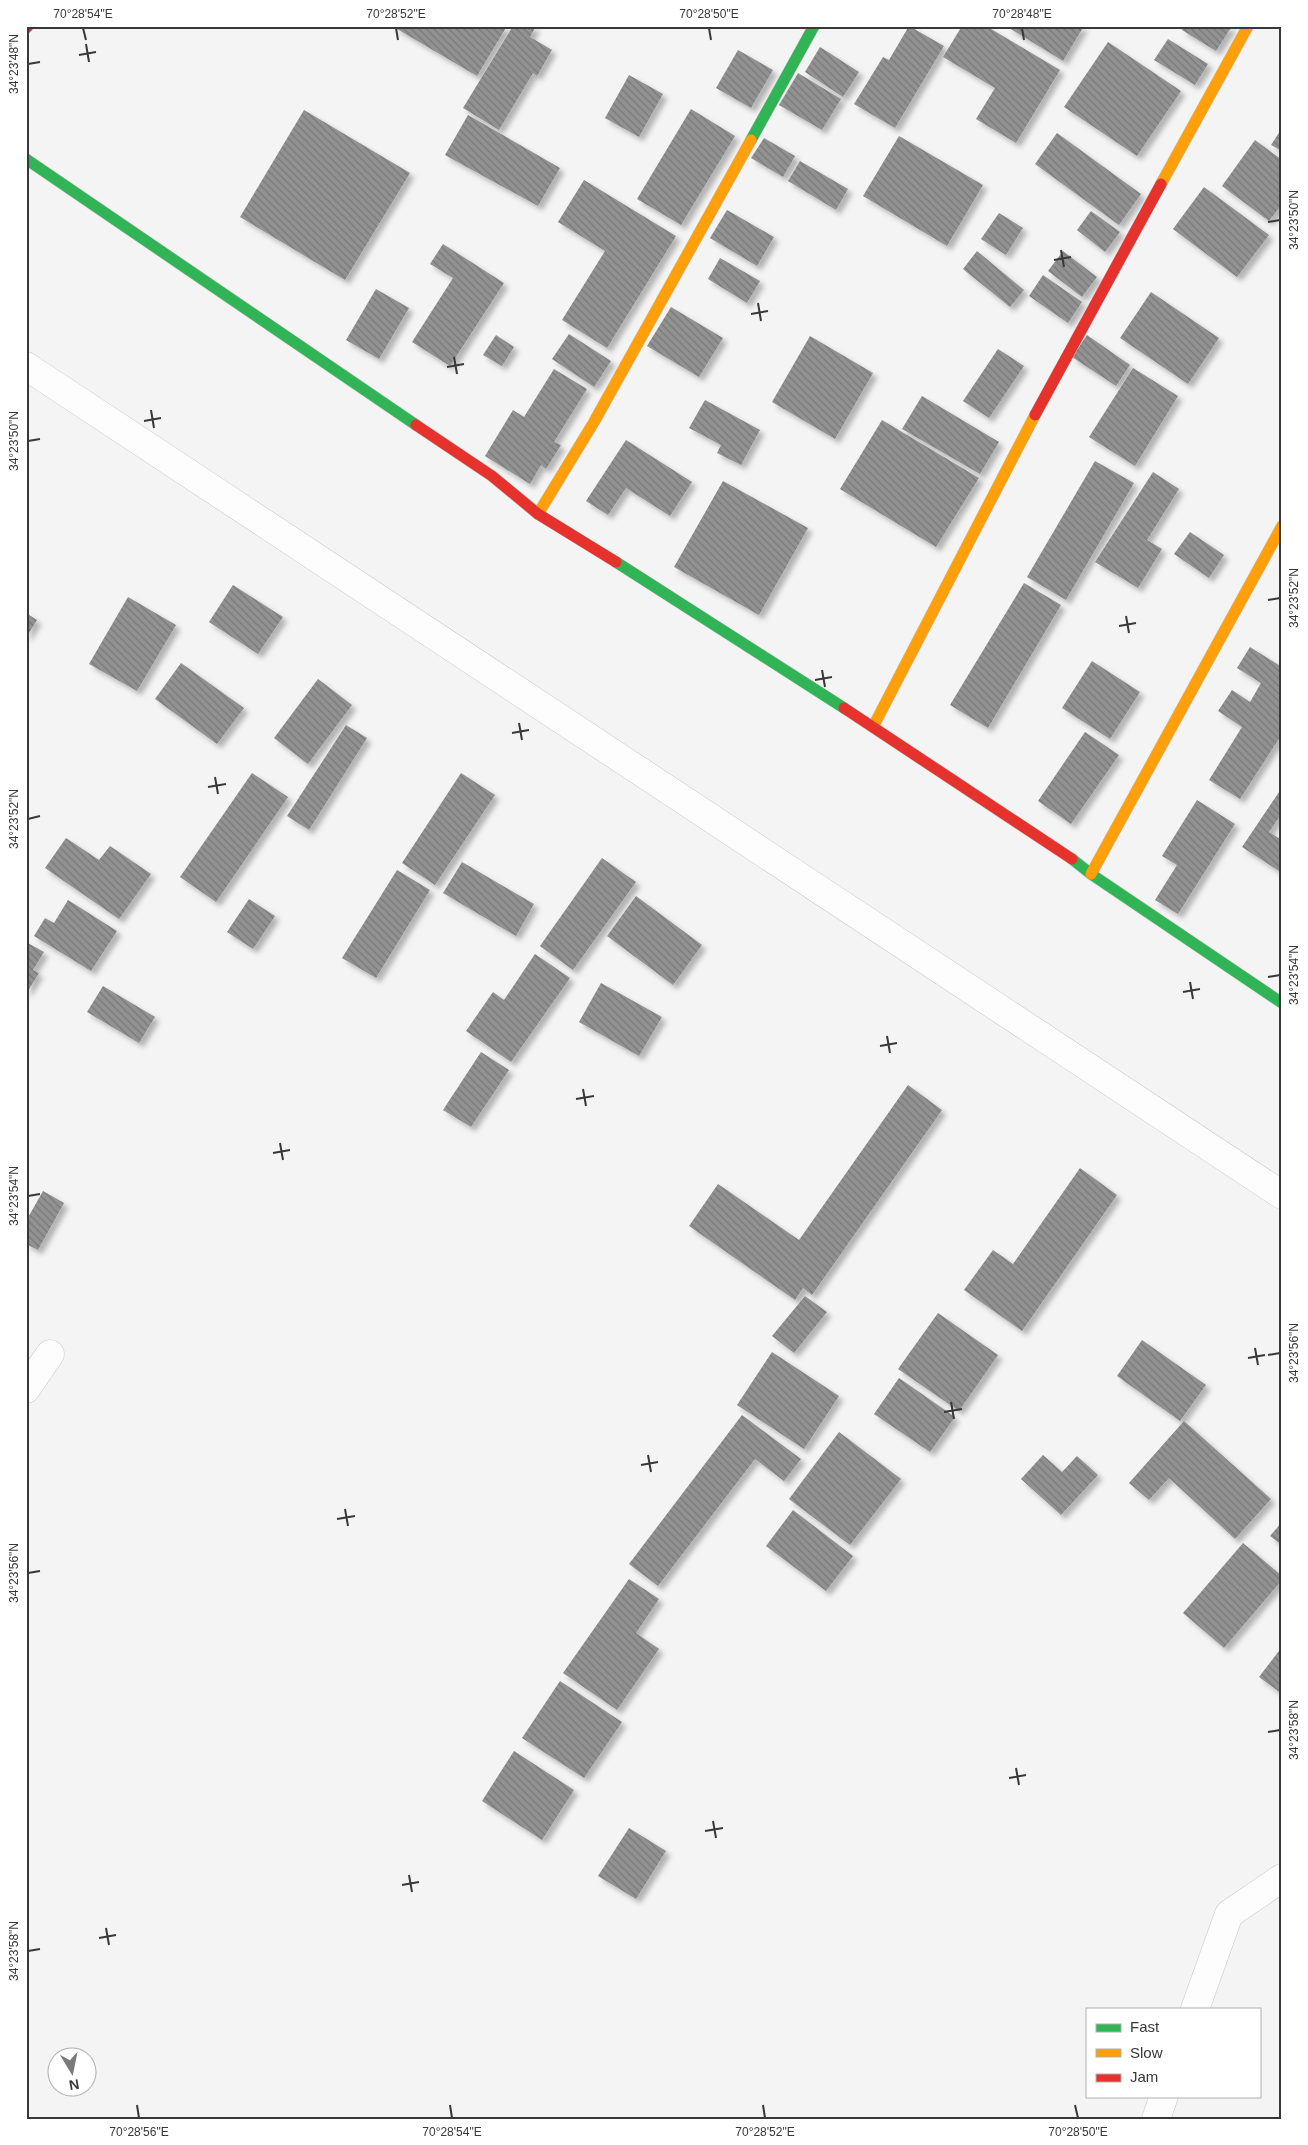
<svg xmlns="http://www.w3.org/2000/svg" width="1308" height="2145" viewBox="0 0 1308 2145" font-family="Helvetica,sans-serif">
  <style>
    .building { fill: url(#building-back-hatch); filter: url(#shadow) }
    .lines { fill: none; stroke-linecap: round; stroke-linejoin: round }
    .street-casing { stroke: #c7c7c7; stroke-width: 29 }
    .fast-casing { stroke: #c7c7c7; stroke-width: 12 }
    .slow-casing { stroke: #c7c7c7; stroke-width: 12 }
    .jam-casing { stroke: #c7c7c7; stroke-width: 12 }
    .street { stroke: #fdfdfd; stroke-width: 28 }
    .fast { stroke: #30b455; stroke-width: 11 }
    .slow { stroke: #ff9f0a; stroke-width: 11 }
    .jam { stroke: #e5322d; stroke-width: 11 }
    .ticks { fill: none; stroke: #383839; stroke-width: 2 }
    .neatline { fill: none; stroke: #383839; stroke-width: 2 }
    .ticks-label { font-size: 12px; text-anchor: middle; fill: #383839 }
  </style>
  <defs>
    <pattern id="building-back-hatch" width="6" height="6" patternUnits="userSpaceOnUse" patternTransform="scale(1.25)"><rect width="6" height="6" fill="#929292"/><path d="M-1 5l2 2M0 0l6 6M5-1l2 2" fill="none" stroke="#787878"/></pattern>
    <filter id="shadow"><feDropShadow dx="4.5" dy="4.5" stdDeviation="2.5" flood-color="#0004"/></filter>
  </defs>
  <rect width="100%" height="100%" fill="#f4f4f4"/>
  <g class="building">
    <polygon points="392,26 507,26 477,76"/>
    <polygon points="513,26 536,26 530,37 552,50 537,76 533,73 499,130 463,108"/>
    <polygon points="909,26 944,46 895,128 854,104 883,57 889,60"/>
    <polygon points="962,26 986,26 1060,70 1016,143 976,119 995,88 943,57"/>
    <polygon points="1006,26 1084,26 1063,61"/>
    <polygon points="1184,26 1232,26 1216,51 1182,30"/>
    <polygon points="1168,39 1208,64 1195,85 1154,60"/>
    <polygon points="1108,42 1181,91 1137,156 1064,107"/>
    <polygon points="820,47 859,72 843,97 805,72"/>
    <polygon points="738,50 773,70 751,108 716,88"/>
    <polygon points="798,73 841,99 822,130 779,105"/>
    <polygon points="629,75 663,94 639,137 605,118"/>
    <polygon points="691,109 735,136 681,225 637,199"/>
    <polygon points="304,110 410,173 345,280 240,217"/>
    <polygon points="468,115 560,168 538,206 445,155"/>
    <polygon points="1282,128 1282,151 1271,145"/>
    <polygon points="1057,133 1141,194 1119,225 1035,164"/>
    <polygon points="899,136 983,185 947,246 863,196"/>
    <polygon points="764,138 795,156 783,177 751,158"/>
    <polygon points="1255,140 1282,160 1282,204 1269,221 1222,186"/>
    <polygon points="800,161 848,189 836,210 788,181"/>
    <polygon points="584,180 676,236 607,348 562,320 605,251 558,222"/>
    <polygon points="1204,187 1269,235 1237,277 1173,229"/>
    <polygon points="727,210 774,237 757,266 710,238"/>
    <polygon points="1091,211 1120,232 1105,252 1077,230"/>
    <polygon points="999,213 1023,228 1006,255 981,239"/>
    <polygon points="443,244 504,283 450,366 412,342 453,278 430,264"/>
    <polygon points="977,251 1024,290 1010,307 963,269"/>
    <polygon points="1063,251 1097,277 1082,297 1048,271"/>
    <polygon points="720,258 760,281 747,303 708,279"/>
    <polygon points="1043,275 1082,302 1068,323 1029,296"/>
    <polygon points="376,289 409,308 379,359 346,340"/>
    <polygon points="1151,292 1219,338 1188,384 1120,338"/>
    <polygon points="671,307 723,338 699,377 647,346"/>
    <polygon points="569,334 611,361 594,387 552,359"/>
    <polygon points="496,335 514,347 502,366 483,355"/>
    <polygon points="1087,335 1130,365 1116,386 1072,357"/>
    <polygon points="810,336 873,373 835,439 772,402"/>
    <polygon points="998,349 1024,366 989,418 963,401"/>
    <polygon points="1133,368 1178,396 1135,466 1089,437"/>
    <polygon points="554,369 587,389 554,442 561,445 546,469 541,465 530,484 485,456 513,410 524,417"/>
    <polygon points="922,396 999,442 980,474 902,429"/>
    <polygon points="705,400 760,430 741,465 717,453 721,445 689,428"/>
    <polygon points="882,420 979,478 936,547 840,489"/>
    <polygon points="626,440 692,482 670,516 626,488 608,515 586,501"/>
    <polygon points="1095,461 1134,483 1066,600 1027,577"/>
    <polygon points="1153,472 1179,489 1147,540 1162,549 1138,588 1095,562"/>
    <polygon points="723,481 808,528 759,615 674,567"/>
    <polygon points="1190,532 1224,555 1209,578 1174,554"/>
    <polygon points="1024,583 1061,605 988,728 950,705"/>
    <polygon points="233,585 283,617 258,654 209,622"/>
    <polygon points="128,597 176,625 137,691 89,664"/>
    <polygon points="26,613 37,620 26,638"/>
    <polygon points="1250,647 1282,667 1282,734 1240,799 1209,780 1242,727 1218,711 1232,690 1250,702 1261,683 1237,668"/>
    <polygon points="1092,661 1140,692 1110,739 1062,708"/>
    <polygon points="181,663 244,708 217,744 155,699"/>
    <polygon points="318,679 352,705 308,764 274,738"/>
    <polygon points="346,725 367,738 309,830 287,816"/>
    <polygon points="1085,732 1119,755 1071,824 1038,801"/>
    <polygon points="252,773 288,797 216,902 180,877"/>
    <polygon points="461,773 495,795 435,885 402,863"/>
    <polygon points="1279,792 1282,794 1282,813 1269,832 1282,840 1282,873 1242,847"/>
    <polygon points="1197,800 1235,824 1178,914 1155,900 1177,865 1162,856"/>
    <polygon points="66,838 99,860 110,846 151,874 119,919 45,868"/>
    <polygon points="602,858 636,882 573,970 540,946"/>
    <polygon points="462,862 534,904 516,936 443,893"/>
    <polygon points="397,870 430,890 376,978 342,958"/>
    <polygon points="636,896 702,945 673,985 607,936"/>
    <polygon points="249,899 275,916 253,949 227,932"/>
    <polygon points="68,900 117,931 91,971 34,936 45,918 54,923"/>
    <polygon points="26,942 44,952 33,970 39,973 26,994"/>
    <polygon points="535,954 570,978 511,1062 466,1031 493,992 504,1000"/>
    <polygon points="601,983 662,1017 639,1056 579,1022"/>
    <polygon points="103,986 155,1017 139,1043 87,1012"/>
    <polygon points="481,1052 509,1070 471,1127 443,1110"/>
    <polygon points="908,1085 942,1110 812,1295 803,1288 795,1300 689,1226 718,1184 799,1240"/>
    <polygon points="1080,1168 1117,1195 1022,1331 964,1290 993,1250 1013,1264"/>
    <polygon points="43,1191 64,1203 38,1250 26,1244 26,1221"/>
    <polygon points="805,1296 827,1312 794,1353 772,1336"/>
    <polygon points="938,1313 998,1355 959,1411 898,1369"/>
    <polygon points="1142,1340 1206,1385 1180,1421 1117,1376"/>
    <polygon points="772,1352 839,1396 804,1449 737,1405"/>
    <polygon points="899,1378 955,1417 930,1452 874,1414"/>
    <polygon points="742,1415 801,1459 784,1481 755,1459 658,1586 629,1564"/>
    <polygon points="1184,1421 1271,1499 1235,1539 1169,1478 1149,1500 1129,1483"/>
    <polygon points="839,1432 901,1479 850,1545 789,1499"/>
    <polygon points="1043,1455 1062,1472 1077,1456 1098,1475 1061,1515 1021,1479"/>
    <polygon points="793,1510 853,1556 826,1591 766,1546"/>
    <polygon points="1282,1522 1282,1545 1270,1536"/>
    <polygon points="1243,1543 1282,1576 1282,1580 1224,1648 1183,1613"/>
    <polygon points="629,1579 659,1599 636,1633 659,1649 617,1710 563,1673"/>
    <polygon points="1282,1647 1282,1694 1259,1677"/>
    <polygon points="560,1681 622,1722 584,1778 522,1738"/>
    <polygon points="514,1751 574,1790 542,1840 482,1801"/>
    <polygon points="629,1828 666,1851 636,1899 598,1876"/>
  </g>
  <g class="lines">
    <defs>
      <g id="street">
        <polyline points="26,366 1282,1195"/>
        <polyline points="26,1389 50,1354"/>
        <polyline points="1195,2009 1229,1914 1282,1878"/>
        <polyline points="1156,2119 1164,2096"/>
      </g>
      <g id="fast">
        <polyline points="751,140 814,26"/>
        <polyline points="26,159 416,425"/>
        <polyline points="616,562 844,708"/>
        <polyline points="1072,859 1091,874 1282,1003"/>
      </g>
      <g id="slow">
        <polyline points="1161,184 1248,26"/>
        <polyline points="538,514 594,422 751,140"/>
        <polyline points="873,727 1035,415"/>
        <polyline points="1091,874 1282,526"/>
      </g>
      <g id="jam">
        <polyline points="26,28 28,26"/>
        <polyline points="1035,415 1161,184"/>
        <polyline points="416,425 492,476 538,514 616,562"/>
        <polyline points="844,708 1072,859"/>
      </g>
    </defs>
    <use href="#street" class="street-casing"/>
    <use href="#fast" class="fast-casing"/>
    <use href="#slow" class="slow-casing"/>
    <use href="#jam" class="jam-casing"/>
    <use href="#street" class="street"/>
    <use href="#fast" class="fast"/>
    <use href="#slow" class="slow"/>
    <use href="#jam" class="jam"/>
  </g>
  <path class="ticks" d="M83,28L86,40M396,28L398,40M709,28L711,40M1022,28L1024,40M86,44L89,62M79,55L96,52M28,64L40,62M1268,222L1280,220M1061,250L1064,267M1054,260L1071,257M758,303L761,321M751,314L768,311M454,357L457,374M447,367L464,364M151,410L154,428M144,421L161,418M28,441L40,439M1268,600L1280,598M1126,616L1129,633M1119,626L1136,623M822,670L825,687M815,680L832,677M519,723L522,740M512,733L529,730M215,777L218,794M208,787L226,784M28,819L40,816M1268,977L1280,975M1190,982L1193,999M1183,992L1200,989M887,1036L890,1053M880,1046L897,1043M583,1089L586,1106M576,1099L594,1096M280,1143L283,1160M273,1153L290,1150M28,1196L40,1194M1255,1348L1258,1365M1268,1355L1280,1353M1248,1358L1265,1355M951,1402L954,1419M944,1412L962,1409M648,1455L651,1472M641,1465L658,1462M345,1509L348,1526M337,1519L355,1516M28,1573L40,1571M1268,1732L1280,1730M1016,1768L1019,1785M1009,1778L1026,1775M713,1821L716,1838M705,1831L723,1828M409,1875L412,1892M402,1885L419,1882M106,1928L109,1945M99,1938L116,1935M28,1951L40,1949M137,2105L139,2118M450,2105L452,2118M763,2105L765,2118M1075,2105L1078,2118"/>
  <rect width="1308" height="2145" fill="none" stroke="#ffffff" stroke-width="55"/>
  <rect x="1086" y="2008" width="175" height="90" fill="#ffffff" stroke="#afafb0"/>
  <rect x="1096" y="2024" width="25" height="8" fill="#30b455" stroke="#afafb0"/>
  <text x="1130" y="2032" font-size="15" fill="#383839">Fast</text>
  <rect x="1096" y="2049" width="25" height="8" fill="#ff9f0a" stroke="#afafb0"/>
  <text x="1130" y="2058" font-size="15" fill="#383839">Slow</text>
  <rect x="1096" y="2074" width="25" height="8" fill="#e5322d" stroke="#afafb0"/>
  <text x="1130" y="2082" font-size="15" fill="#383839">Jam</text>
  <g transform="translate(72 2072) rotate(170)"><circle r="24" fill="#ffffff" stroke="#afafb0"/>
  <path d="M0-4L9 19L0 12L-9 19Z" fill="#7a7a7a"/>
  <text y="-8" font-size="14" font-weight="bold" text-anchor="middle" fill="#383839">N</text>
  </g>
  <rect x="28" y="28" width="1252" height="2090" class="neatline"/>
  <g class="ticks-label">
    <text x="83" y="18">70°28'54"E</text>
    <text x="396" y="18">70°28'52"E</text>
    <text x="709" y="18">70°28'50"E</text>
    <text x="1022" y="18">70°28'48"E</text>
    <text transform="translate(14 64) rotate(-90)" y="4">34°23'48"N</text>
    <text transform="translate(1294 220) rotate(-90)" y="4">34°23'50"N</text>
    <text transform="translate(14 441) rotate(-90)" y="4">34°23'50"N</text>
    <text transform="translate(1294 598) rotate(-90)" y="4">34°23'52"N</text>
    <text transform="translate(14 819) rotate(-90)" y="4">34°23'52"N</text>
    <text transform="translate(1294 975) rotate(-90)" y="4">34°23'54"N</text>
    <text transform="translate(14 1196) rotate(-90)" y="4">34°23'54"N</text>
    <text transform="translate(1294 1353) rotate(-90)" y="4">34°23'56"N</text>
    <text transform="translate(14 1573) rotate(-90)" y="4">34°23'56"N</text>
    <text transform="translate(1294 1730) rotate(-90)" y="4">34°23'58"N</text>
    <text transform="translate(14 1951) rotate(-90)" y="4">34°23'58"N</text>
    <text x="139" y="2136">70°28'56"E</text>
    <text x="452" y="2136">70°28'54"E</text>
    <text x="765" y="2136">70°28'52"E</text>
    <text x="1078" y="2136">70°28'50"E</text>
  </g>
</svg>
